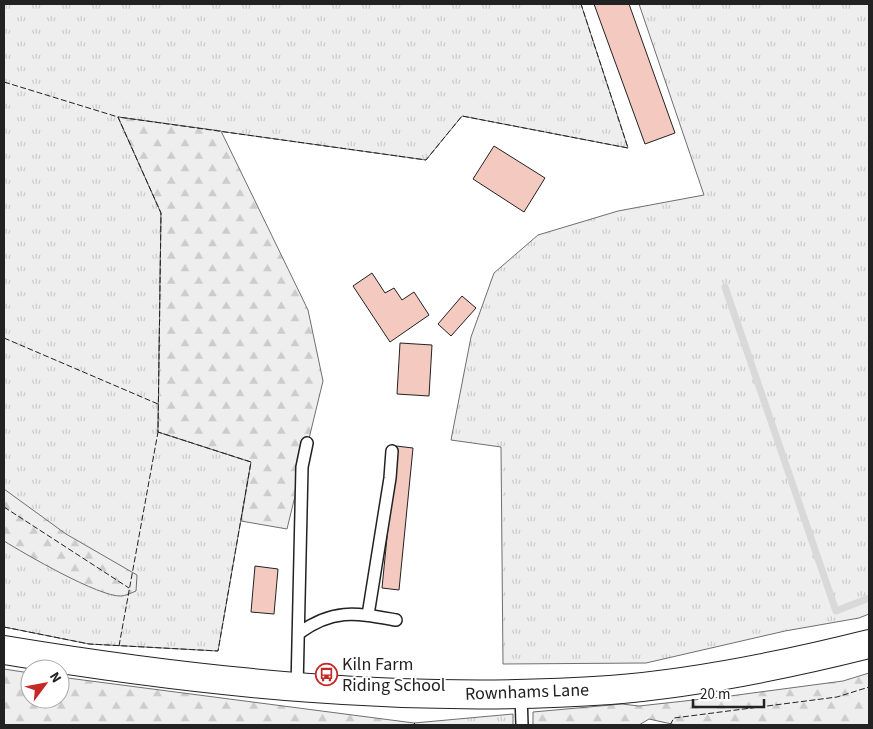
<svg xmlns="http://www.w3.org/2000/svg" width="873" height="729" viewBox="0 0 873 729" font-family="'Source Sans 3',sans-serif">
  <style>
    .grass { fill: url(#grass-tufts); stroke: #6f6f6f }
    .forest { fill: url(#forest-firs); stroke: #6f6f6f }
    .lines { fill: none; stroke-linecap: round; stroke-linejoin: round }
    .stream { stroke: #d9d9d9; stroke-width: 7 }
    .building { fill: #f3c9c0; stroke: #222 }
    .service-casing { stroke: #222; stroke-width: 14 }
    .tertiary-casing { stroke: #222; stroke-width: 30 }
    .service { stroke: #fff; stroke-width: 11 }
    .tertiary { stroke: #fff; stroke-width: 28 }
    .fence { stroke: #222; stroke-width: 1; stroke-dasharray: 6 2.5; stroke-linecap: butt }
    .labels { text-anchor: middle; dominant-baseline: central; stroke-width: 4; stroke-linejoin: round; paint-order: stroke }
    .poi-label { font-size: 18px; fill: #222; stroke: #fff; text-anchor: start }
    .street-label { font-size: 18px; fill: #222; stroke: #fff }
  </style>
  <defs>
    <pattern id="grass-tufts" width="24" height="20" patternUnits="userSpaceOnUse" patternTransform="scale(1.25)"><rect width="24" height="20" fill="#eee"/><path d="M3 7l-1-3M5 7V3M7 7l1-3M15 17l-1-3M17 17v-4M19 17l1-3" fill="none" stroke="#ccc"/></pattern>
    <pattern id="forest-firs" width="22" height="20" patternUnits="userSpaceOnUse" patternTransform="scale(1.25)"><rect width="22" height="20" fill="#eee"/><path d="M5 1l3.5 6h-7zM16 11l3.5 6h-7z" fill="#ccc"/></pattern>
  </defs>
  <rect width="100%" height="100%" fill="#fff"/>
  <g class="grass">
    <polygon points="4,4 581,4 628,148 462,116 426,160 118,117 161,213 158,432 251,462 218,651 89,644 4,627"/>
    <polygon points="639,4 869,4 869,614 859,618 785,631 646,663 503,664 501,447 451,440 471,337 494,273 538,235 618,211 704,195"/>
    <polygon points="513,714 513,725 416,725 414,723"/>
  </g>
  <g class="forest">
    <polygon points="118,117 221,131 308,310 323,381 287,529 241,521 251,462 158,432 161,213"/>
    <path d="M4,489L66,534L137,575L136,591C131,593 125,596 121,596C99,597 25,554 4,541Z"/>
    <polygon points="4,669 30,673 30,699 60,699 60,677 414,723 416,725 4,725"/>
    <polygon points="869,673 869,725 676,725 649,719 639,725 533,725 533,712 622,704 639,706 730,696 843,681"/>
  </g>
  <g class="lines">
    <polyline class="stream" points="725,287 836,611 869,598"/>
  </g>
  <g class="building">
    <polygon points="594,4 629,4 675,133 645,144"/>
    <polygon points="494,146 545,178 524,212 473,179"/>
    <polygon points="372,273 385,293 394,288 402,300 414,292 429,315 390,342 353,286"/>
    <polygon points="462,296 476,308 451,336 438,324"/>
    <polygon points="400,343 432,345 429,396 397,394"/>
    <polygon points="396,446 413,448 399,590 382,588"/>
    <polygon points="255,566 278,569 274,614 251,612"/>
  </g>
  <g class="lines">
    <defs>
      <g id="service">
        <polyline points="368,615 390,478 392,451"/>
        <path d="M299,633C334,608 356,613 396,620"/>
        <polyline points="297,688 302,467 307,443"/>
        <polyline points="521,694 522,725"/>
      </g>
      <path id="tertiary" d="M4,650C204,683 407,704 610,690C698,683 785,665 869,644"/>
    </defs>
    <use href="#service" class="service-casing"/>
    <use href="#tertiary" class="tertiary-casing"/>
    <use href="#service" class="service"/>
    <use href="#tertiary" class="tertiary"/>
    <g class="fence">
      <polyline points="4,82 118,117"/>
      <polyline points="4,338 158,404"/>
      <polyline points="4,507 129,588"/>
      <polyline points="4,627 89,644 218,651 251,462 158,432 161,213 118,117 426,160 462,116 628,148 581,4"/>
      <polyline points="119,646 158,432"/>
      <polyline points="414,723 416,725"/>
      <polyline points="670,725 674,718 837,697 869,687"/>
    </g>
  </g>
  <defs>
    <symbol id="bus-ring" viewBox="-11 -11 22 22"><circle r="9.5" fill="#fff" stroke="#c62828" stroke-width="1.5"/><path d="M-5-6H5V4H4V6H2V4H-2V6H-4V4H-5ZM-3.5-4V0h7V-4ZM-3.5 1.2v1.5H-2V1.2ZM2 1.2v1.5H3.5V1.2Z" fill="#c62828"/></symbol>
  </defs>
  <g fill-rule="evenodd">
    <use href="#bus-ring" x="314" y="662" width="25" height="25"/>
  </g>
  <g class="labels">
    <g class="poi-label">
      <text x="342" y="664">Kiln Farm<tspan x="342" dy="21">Riding School</tspan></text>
    </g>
    <g class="street-label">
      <text transform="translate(527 692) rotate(-2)">Rownhams Lane</text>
    </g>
  </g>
  <rect width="873" height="729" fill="none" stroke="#222222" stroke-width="10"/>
  <g transform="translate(45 684) rotate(58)"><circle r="24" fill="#ffffff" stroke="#a7a7a7"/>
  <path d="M0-4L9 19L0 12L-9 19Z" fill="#c62828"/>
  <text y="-8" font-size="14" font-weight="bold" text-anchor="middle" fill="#222222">N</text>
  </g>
  <path d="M693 699v8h71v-8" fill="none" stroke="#222222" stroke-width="2.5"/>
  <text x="700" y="699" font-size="15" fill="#222222" stroke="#ffffff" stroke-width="4" paint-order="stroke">20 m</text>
</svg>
